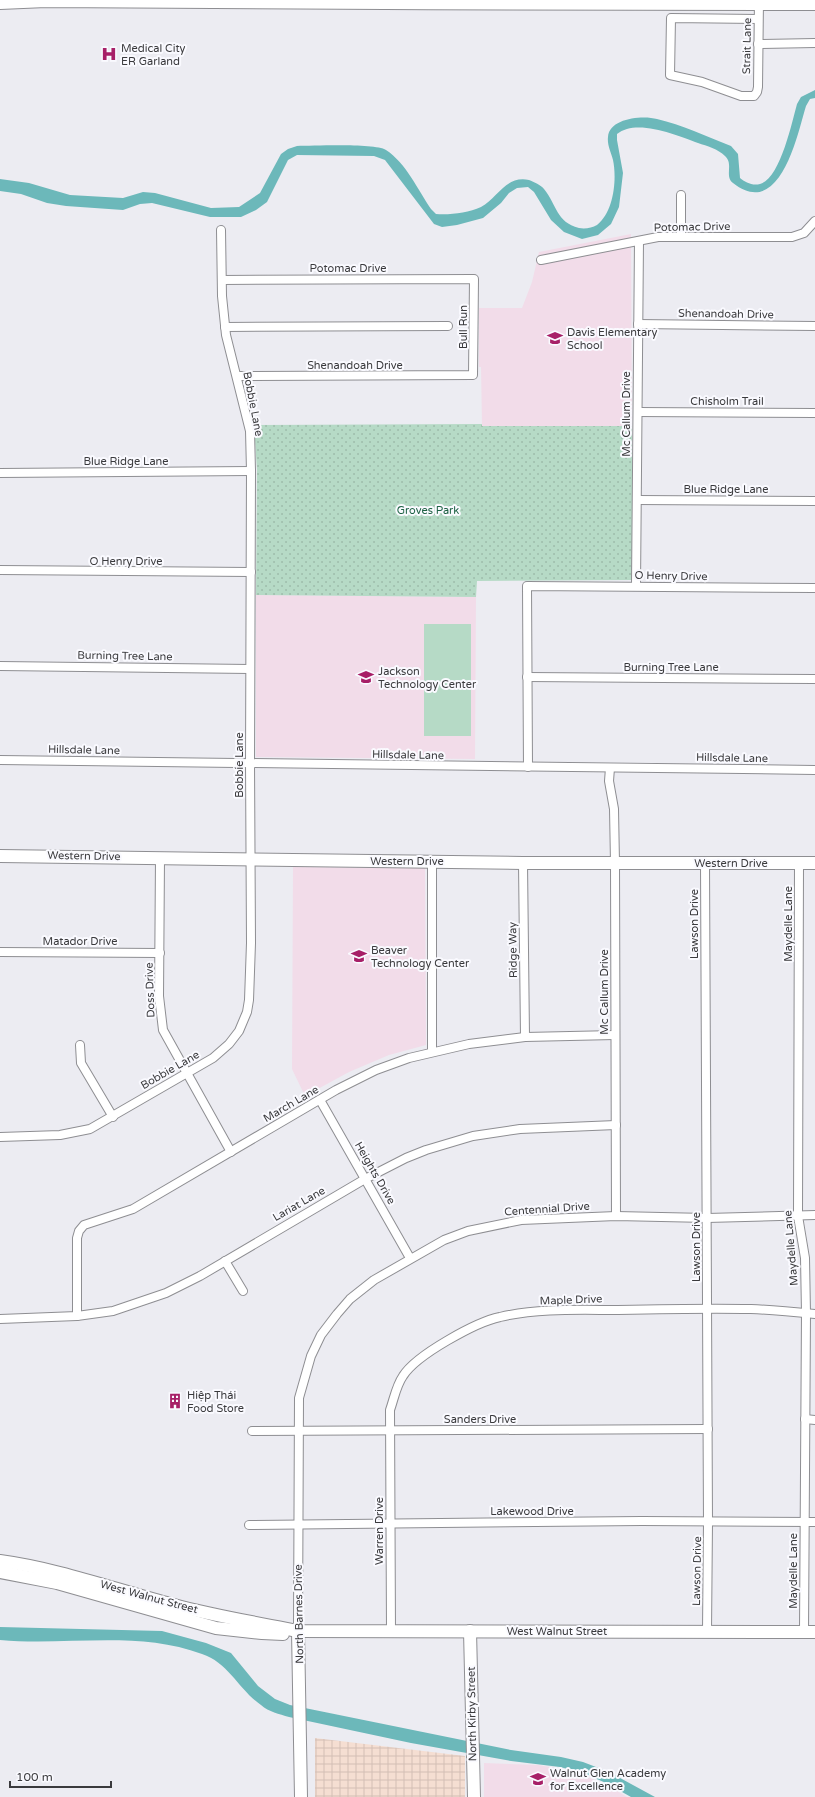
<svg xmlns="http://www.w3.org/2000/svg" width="815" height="1797" viewBox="0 0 815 1797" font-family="'Varela Round',sans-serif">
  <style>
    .industrial { fill: url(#industrial-grid) }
    .education { fill: #f2dce9 }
    .grass { fill: #b6dac6 }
    .park { fill: url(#park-dots) }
    .water { fill: #6cb8ba }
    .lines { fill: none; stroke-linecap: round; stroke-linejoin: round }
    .street-casing { stroke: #8e8e92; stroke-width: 10 }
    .secondary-casing { stroke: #8e8e92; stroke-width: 14 }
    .street { stroke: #fff; stroke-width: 8 }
    .secondary { stroke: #fff; stroke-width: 12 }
    .labels { text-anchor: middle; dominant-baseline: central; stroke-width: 4; stroke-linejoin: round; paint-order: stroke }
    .street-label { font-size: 11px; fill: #3a3a3d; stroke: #fafaff }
    .poi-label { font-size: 11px; fill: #3a3a3d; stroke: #fafaff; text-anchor: start }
    .park-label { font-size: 11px; fill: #1c6143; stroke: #fafaff }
  </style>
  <defs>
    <pattern id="industrial-grid" width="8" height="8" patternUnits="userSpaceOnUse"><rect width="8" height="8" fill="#f5ded2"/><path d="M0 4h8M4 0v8" fill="none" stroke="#d3bfb5"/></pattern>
    <pattern id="park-dots" width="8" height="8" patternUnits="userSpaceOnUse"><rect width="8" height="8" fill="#b6dac6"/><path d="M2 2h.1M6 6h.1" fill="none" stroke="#9dbcab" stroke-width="1.8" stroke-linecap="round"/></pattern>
  </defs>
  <rect width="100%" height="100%" fill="#ececf2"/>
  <polygon class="industrial" points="315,1738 465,1756 465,1797 315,1797"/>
  <g class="education">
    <polygon points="631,234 632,426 482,426 481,367 479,367 479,308 522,308 532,282 539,252"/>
    <polygon points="256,595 476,597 475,759 256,757"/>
    <polygon points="293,867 425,868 426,1045 389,1055 349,1072 305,1096 292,1069"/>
    <polygon points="484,1763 538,1765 573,1771 609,1786 627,1797 484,1797"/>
  </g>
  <rect class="grass" x="424" y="624" width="47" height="112"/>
  <polygon class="park" points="482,424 482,426 632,426 632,580 477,581 476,597 256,595 257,470 254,425"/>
  <g class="water">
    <path d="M815,90V98L810,99L806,106C797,136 780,220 733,183C724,176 734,164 725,156C718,149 707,146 698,143C677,135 636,118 617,134V140L623,173L619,207L611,224L598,235L582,239L564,232L551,220L534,192L528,187L517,188L509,193L501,203L483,218L457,225L442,227L434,224L385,160L374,156L297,155L288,160L267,202L256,210L241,217H210L152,203L140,204L123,210L66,206L47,203L21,194L0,191V179L29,183L70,195L123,198L143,192L155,193L211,208L239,207L260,193L281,154L288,149L297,146C314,146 374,143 386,150C406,163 418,190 431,209L436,214C450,215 468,213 481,207C498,198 506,175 529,180C534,182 541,185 544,189C557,205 556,222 579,228C585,229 592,228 597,225C614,212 617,179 613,160C611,152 607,145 608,137C609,118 643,115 657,119C682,125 706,136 731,146L738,154L740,178C745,182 752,186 760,184C780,179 792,122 797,104L801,97Z"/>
    <path d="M0,1627L162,1631L206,1643L231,1653L258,1686L275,1699L290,1705L511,1750L561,1757L583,1762L609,1772L655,1797H631L606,1783L583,1773L560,1767L511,1761L411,1743L289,1717C279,1714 269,1712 261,1705C239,1690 229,1663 202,1654C138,1630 67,1646 0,1640Z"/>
  </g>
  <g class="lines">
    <defs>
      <g id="street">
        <polyline points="758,19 671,18 670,75 702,82 741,96 754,96 757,92 758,87 759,0"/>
        <polyline points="758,44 815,43"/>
        <polyline points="681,195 681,237"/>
        <polyline points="541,260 658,237 792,237 804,233 815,221"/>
        <polyline points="222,280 474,279 473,375 237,376"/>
        <polyline points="638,324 815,326"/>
        <polyline points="225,327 448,326"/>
        <polyline points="638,412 815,413"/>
        <polyline points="0,473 251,471"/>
        <polyline points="637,500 815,501"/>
        <polyline points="0,570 251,572"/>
        <polyline points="636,586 639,241"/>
        <polyline points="0,666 250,669"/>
        <polyline points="527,677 815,679"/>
        <polyline points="0,760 815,770"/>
        <polyline points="528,767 527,586 815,588"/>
        <polyline points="610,768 609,781 614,809 615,863 616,1216"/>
        <polyline points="160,858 159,996 163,1030 231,1152"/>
        <polyline points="432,861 432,1051"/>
        <polyline points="523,863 525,1037"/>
        <polyline points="705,863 708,1522 707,1631"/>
        <polyline points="799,863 798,1216 805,1258 806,1313 804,1632"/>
        <polyline points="0,952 160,953"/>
        <polyline points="80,1045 81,1063 113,1117"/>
        <polyline points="320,1100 410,1258"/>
        <polyline points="0,1137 60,1135 90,1129 213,1058 229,1044 239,1031 247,1012 249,1000 251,943 250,763 251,471 250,431 226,335 222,296 221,230"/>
        <polyline points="225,1261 243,1291"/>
        <polyline points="77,1316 77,1238 79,1231 84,1225 133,1209 336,1090 376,1070 409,1058 469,1044 525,1037 615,1035"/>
        <polyline points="0,1319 77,1316 113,1311 166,1293 200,1276 365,1179 406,1158 426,1150 473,1136 520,1129 616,1125"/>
        <polyline points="805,1419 815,1420"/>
        <polyline points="252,1431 708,1429"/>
        <polyline points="249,1525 642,1521 815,1522"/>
        <polyline points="298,1631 299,1398 311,1356 321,1335 337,1314 350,1299 374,1280 444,1240 468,1231 521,1220 616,1216 707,1218 815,1215"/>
        <path d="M391,1631L390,1410C394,1399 396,1386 403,1376C416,1355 476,1322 500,1317C538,1308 579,1310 618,1310C662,1309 707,1308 751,1309C773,1310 794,1312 815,1314"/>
      </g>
      <g id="secondary">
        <path d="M0,3L46,1C302,3 559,4 815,4"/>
        <polyline points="0,856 523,863 815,863"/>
        <path d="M0,1561C59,1569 116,1590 174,1605C215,1616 257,1623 298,1631L815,1632"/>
        <polyline points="0,1572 57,1583 216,1628 262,1633 283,1634"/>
        <polyline points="298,1631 301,1797"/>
        <polyline points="470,1631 474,1797"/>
      </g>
    </defs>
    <use href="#street" class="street-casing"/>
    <use href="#secondary" class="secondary-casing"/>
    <use href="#street" class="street"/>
    <use href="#secondary" class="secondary"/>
  </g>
  <defs>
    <symbol id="hospital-bare" viewBox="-9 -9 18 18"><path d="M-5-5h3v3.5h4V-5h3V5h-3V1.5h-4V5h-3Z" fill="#a71f67" stroke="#fafaff" stroke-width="2.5" paint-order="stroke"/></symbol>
    <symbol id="school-bare" viewBox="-9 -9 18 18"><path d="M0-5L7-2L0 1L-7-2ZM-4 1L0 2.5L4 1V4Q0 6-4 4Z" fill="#a71f67" stroke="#fafaff" stroke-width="2.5" paint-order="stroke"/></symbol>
    <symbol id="building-bare" viewBox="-9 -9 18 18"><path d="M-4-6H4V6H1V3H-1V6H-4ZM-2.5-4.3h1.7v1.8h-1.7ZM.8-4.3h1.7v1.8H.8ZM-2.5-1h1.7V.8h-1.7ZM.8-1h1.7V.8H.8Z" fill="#a71f67" stroke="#fafaff" stroke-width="2.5" paint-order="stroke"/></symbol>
  </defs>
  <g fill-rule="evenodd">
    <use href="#hospital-bare" x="98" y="43" width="22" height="22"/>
    <use href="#school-bare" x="544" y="327" width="22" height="22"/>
    <use href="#school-bare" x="355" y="666" width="22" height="22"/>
    <use href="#school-bare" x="348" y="945" width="22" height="22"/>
    <use href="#building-bare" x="164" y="1390" width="22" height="22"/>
    <use href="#school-bare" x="527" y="1768" width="22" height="22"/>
  </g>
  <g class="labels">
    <g class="street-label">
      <text transform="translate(747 46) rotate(-89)">Strait Lane</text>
      <text transform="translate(692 227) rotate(-1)">Potomac Drive</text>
      <text x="348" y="268">Potomac Drive</text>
      <text transform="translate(726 314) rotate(1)">Shenandoah Drive</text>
      <text transform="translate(463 327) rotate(-90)">Bull Run</text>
      <text x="355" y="365">Shenandoah Drive</text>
      <text x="727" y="401">Chisholm Trail</text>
      <text transform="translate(253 404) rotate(79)">Bobbie Lane</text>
      <text transform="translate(626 414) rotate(-90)">Mc Callum Drive</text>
      <text x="126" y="461">Blue Ridge Lane</text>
      <text x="726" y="489">Blue Ridge Lane</text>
      <text x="126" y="561">O Henry Drive</text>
      <text transform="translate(671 576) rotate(1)">O Henry Drive</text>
      <text transform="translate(125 656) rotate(1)">Burning Tree Lane</text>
      <text x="671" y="667">Burning Tree Lane</text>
      <text transform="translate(84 750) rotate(1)">Hillsdale Lane</text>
      <text transform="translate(408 755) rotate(1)">Hillsdale Lane</text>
      <text transform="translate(732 758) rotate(1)">Hillsdale Lane</text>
      <text transform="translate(239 765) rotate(-90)">Bobbie Lane</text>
      <text transform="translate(84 856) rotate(1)">Western Drive</text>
      <text x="407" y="861">Western Drive</text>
      <text x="731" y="863">Western Drive</text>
      <text transform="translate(694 924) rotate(-90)">Lawson Drive</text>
      <text transform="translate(788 924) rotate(-90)">Maydelle Lane</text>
      <text x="80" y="941">Matador Drive</text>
      <text transform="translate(513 950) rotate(-91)">Ridge Way</text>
      <text transform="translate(150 990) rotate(-92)">Doss Drive</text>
      <text transform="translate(604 992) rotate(-90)">Mc Callum Drive</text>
      <text transform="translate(170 1070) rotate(-30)">Bobbie Lane</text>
      <text transform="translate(291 1104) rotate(-30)">March Lane</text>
      <text transform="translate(375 1173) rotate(60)">Heights Drive</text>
      <text transform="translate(299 1204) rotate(-30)">Lariat Lane</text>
      <text transform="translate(547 1209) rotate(-4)">Centennial Drive</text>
      <text transform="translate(696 1247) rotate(-90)">Lawson Drive</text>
      <text transform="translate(791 1248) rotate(-95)">Maydelle Lane</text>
      <text transform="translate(571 1300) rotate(-2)">Maple Drive</text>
      <text x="480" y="1419">Sanders Drive</text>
      <text x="532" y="1511">Lakewood Drive</text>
      <text transform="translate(379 1531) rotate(-90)">Warren Drive</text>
      <text transform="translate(697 1571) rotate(-89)">Lawson Drive</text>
      <text transform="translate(793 1571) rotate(-90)">Maydelle Lane</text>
      <text transform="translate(149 1597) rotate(15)">West Walnut Street</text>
      <text transform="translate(299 1614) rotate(-91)">North Barnes Drive</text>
      <text x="557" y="1631">West Walnut Street</text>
      <text transform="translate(472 1714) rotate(-91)">North Kirby Street</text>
    </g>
    <g class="poi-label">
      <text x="121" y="48">Medical City<tspan x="121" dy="13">ER Garland</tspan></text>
      <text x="567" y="332">Davis Elementary<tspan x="567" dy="13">School</tspan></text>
      <text x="378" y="671">Jackson<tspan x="378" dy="13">Technology Center</tspan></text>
      <text x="371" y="950">Beaver<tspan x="371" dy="13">Technology Center</tspan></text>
      <text x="187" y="1395">Hiệp Thái<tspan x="187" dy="13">Food Store</tspan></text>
      <text x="550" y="1773">Walnut Glen Academy<tspan x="550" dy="13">for Excellence</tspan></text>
    </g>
    <g class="park-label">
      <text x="428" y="510">Groves Park</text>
    </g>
  </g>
  <path d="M10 1781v6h101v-6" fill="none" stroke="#3a3a3d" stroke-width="2"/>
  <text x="16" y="1781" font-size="12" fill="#3a3a3d" stroke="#fafaff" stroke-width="3" paint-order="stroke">100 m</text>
</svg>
